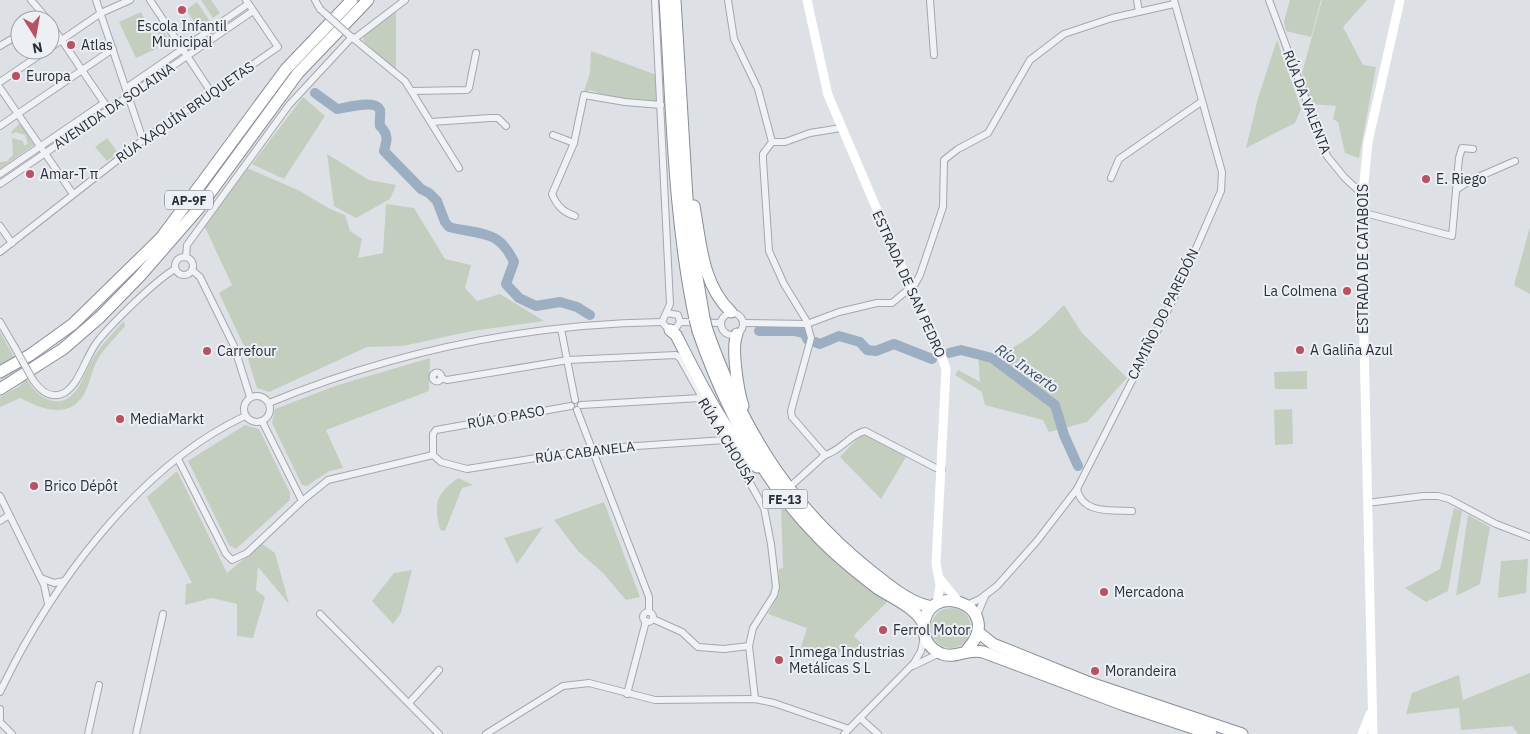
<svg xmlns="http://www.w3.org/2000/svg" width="1530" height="734" viewBox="0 0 1530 734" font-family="'IBM Plex Sans',sans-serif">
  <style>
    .green { fill: #c3cebf }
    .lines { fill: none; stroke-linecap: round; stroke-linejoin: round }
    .river { stroke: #9caec1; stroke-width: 10 }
    .street-casing { stroke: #a3a7ae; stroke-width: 8 }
    .highway-casing { stroke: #878e9a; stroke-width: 13 }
    .street { stroke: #eff1f4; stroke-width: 6 }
    .secondary { stroke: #fff; stroke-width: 9 }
    .highway { stroke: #fff; stroke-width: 11 }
    .street-bridge-casing { stroke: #a3a7ae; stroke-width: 8; stroke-linecap: butt }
    .highway-bridge-casing { stroke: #878e9a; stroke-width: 13; stroke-linecap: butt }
    .street-bridge { stroke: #eff1f4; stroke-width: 6 }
    .highway-bridge { stroke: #fff; stroke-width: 11 }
    .poi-dot { fill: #bd5060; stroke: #eceff3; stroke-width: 2 }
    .labels { text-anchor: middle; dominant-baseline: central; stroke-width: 4; stroke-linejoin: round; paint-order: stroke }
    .shield { fill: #eceff3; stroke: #646972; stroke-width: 1 }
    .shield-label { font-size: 12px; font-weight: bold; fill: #292f3a }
    .poi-label { font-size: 14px; fill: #292f3a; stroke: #eceff3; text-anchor: start }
    .street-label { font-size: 14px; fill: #292f3a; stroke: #eceff3 }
    .water-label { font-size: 15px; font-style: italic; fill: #384d69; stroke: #eceff3 }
  </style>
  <rect width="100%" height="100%" fill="#dde0e5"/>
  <g class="green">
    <polygon points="201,0 211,0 220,13 213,18"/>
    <polygon points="1290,0 1321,0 1311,37 1286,31 1284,21"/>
    <polygon points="1322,0 1367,0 1343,27 1363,65 1376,67 1359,158 1345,153 1338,122 1333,119 1336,106 1310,104 1302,73"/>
    <polygon points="197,2 211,23 202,26 200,30 186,10"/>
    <polygon points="396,10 396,70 364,42 363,36"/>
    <polygon points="141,12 158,48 136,58 119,22"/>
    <polygon points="160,26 170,41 164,44 155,29"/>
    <polygon points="1277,40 1301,109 1295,123 1246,148 1258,98"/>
    <polygon points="591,51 654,74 657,76 657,102 602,97 597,92 589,90 586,93 584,91 590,73"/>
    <polygon points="303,97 325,116 284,179 252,164"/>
    <polygon points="20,123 34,145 0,169 0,162 7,161 13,155 12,138 23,141 24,146 28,144 25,135 16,132 12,134 11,132"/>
    <polygon points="107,138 118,153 107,161 95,147"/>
    <polygon points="327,154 369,180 396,185 390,199 356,218 334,206"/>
    <polygon points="247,168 298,190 330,209 345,215 350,231 362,239 358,258 383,253 386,204 414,208 445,259 471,265 465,288 477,301 500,294 544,321 472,331 403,346 367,347 269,392 257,388 244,346 219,293 232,285 204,225"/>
    <polygon points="1530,227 1530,294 1514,285"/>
    <path d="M1064,305L1082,333L1127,378L1087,422L1049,432L1043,420L985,405L982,392L955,375L958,370L980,382L978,353C1013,359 1041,328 1064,305Z"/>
    <path d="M124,321L125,326C116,337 105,347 98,359C91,371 90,385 83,396C67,420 40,408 20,398L0,407V397L20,386L26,378C37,399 61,413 78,388C84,378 87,367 94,357C102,344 113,333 124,321Z"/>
    <polygon points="0,332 14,357 0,365"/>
    <polygon points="430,358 429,391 326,430 343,468 329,471 307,486 302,485 272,423 275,409 335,386"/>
    <polygon points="1307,371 1307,389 1275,389 1274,372"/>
    <polygon points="1292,409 1293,444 1275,445 1274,410"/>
    <polygon points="245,425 259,429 290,493 290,500 236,549 229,545 188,461"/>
    <polygon points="864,434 906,457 881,499 840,457 857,439"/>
    <polygon points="177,471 227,573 262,544 275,553 289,604 258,567 256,590 265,597 253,638 237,636 237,604 212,598 185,605 186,584 192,583 147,497"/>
    <path d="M458,478L473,485L462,488L445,531L440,530C434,502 435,496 458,478Z"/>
    <polygon points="604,502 640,597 626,600 603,573 578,551 554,520"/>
    <polygon points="781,505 814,540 888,601 856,633 854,636 862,644 865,643 854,655 845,647 831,660 800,650 807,628 768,614 779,594 779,569 783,568"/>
    <polygon points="1454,508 1462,511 1448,591 1426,602 1405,588 1440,569"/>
    <polygon points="1468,515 1490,527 1480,584 1456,596"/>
    <polygon points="543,527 517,564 504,538"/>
    <polygon points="1528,559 1526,593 1498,598 1501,561"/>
    <polygon points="412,570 401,613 393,624 372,601 394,573"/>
    <circle cx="951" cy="628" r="20"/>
    <polygon points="1530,673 1530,734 1518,734 1512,726 1461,730 1459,708 1406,714 1412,693 1459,675 1463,700"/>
  </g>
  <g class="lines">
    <g class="river">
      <path d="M315,93L337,109C346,108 376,99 380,110C381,114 379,121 380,126C389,135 387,140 384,151L421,189L429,193L437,201L445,222L449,227C479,235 498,228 514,262L506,284L519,298L536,306L560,302L577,307L590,315"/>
      <polyline points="759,331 795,331 804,333 808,340"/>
      <polyline points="815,342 820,344 839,336 860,342 867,350 876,351 894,344 932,359"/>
      <polyline points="949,353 961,350 992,358 1055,405 1064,435 1078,466"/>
    </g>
    <defs>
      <g id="street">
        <polyline points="31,0 48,20"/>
        <polyline points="96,0 143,140"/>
        <polyline points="150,0 211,92"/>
        <polyline points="315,0 320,9"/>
        <polyline points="655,0 670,304 662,322 668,329 676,328 680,322 678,315 667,313"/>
        <path d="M728,0L734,39L758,89L772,142L763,154V160L769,251L784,284L806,320L811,338L791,411L792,417L825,455C841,451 850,434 865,431L936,468L942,469"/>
        <polyline points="930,0 934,55"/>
        <polyline points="1137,0 1139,12"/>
        <polyline points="1269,0 1327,156 1344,177 1362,194"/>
        <polyline points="50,23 105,104"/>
        <polyline points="349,35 405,81 459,168"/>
        <polyline points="354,39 405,0"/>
        <polyline points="0,46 20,34"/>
        <polyline points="50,48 101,13 130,0"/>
        <polyline points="0,82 47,50"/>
        <polyline points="0,88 73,194"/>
        <polyline points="126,88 248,4"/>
        <polyline points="412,91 467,90 469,88 476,53"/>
        <polyline points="431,122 490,118 498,118 506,126"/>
        <polyline points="0,126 113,49"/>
        <polyline points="553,135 574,143"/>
        <polyline points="772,142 785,142 810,133 841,128"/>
        <polyline points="0,174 104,103"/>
        <polyline points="1111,178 1119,159 1201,102"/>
        <polyline points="0,184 253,11"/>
        <polyline points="1456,190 1469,181 1515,161"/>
        <polyline points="1361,212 1452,236 1459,158 1462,148 1473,149"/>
        <path d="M575,216C563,212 557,206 552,194L574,143L584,95L625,102L661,105"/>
        <polyline points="0,226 12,243"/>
        <polyline points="0,252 143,140 278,47 246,0"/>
        <circle cx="184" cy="266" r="9"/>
        <polyline points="186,257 187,245 289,105 352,37"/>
        <polyline points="192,270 200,277 234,346 250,397"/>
        <circle cx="732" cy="324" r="11"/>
        <polyline points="0,322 14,346"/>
        <polyline points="680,322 721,323"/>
        <polyline points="744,323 807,324 839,312 877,303 892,303 915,284 920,275 943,207 944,160 958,149 988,133 1030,60 1064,34 1112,18 1174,4"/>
        <polyline points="561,329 575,400"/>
        <circle cx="437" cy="377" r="4.5"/>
        <polyline points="441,378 447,380 568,360 676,355 680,358 764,508 771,544 776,587 774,595 753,628 749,646 755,699"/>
        <path d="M33,380C40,390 50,400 64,393C79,385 86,356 97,342C111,324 156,280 175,269"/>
        <circle cx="257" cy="409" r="13"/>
        <path d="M269,403C395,351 526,324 662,322"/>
        <polyline points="581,405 700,398"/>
        <polyline points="571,406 436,430 433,434 433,455 441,462 467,469 592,449 725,440"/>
        <polyline points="577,410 649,597 649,612"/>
        <polyline points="262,421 302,501"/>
        <polyline points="178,459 226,554 232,560 247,553 302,501 328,480 433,455"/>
        <polyline points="794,483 825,455"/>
        <path d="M1077,489C1082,514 1111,510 1132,511"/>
        <polyline points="0,496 44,585 48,604"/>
        <polyline points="1367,503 1423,496 1438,496 1449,499 1496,524 1530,537"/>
        <polyline points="0,521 9,515"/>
        <polyline points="41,578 54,583 64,581"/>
        <polyline points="967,605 980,599 997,586 1037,541 1077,489 1176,294 1221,191 1222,172 1174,0"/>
        <circle cx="648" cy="617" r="5"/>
        <polyline points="320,614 439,734"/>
        <polyline points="976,618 985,596"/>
        <polyline points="653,619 682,632 698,647 724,649 749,646"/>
        <polyline points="913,666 940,653"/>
        <path d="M0,692C50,587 138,466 245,416"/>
        <polyline points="627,694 646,621"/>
        <polyline points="409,703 439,670"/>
        <polyline points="0,709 0,719"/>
        <polyline points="860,718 878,734"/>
        <polyline points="0,722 12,734"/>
        <polyline points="88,734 99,685"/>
        <polyline points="136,734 163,614"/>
        <polyline points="486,734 563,686 589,683 655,700 755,699 774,703 849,729"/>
        <polyline points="844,734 914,663 921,651 924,637"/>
      </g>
      <g id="highway">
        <path d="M665,0C672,106 673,215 695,319"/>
        <polyline points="675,0 689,231 704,318"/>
        <path d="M694,206C701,244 702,284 731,312"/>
        <path d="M670,330L676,335C700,382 722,427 757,467"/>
        <path d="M707,330C741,427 789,506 871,571C889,585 909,603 932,607"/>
        <path d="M698,331C724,406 761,479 817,536C835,555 856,572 877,588C892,598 917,608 924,625"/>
        <path d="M737,334C731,347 738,391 743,406"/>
        <polyline points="0,372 30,355 73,324 161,238 286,69 352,0"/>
        <polyline points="0,389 63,349 100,317 140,276 199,208 298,73 368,0"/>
        <polyline points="978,632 993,644 1090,683 1242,734"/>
        <path d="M967,650C1009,604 921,576 924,631C925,642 932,650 942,654C956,659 966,648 983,652L1124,705L1211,734"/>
      </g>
    </defs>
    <use href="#street" class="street-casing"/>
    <use href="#highway" class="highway-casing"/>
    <use href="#street" class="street"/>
    <g class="secondary">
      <polyline points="807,0 828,95 899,261 937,342 946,369 936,563 940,585 937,604"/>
      <polyline points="940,579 958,601"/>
      <polyline points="1362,734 1370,714"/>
      <polyline points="1373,734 1361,212 1368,142 1400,0"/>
    </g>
    <use href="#highway" class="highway"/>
    <defs>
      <g id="street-bridge">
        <polyline points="320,9 349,35"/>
        <polyline points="14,346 33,380"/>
      </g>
      <g id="highway-bridge">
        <polyline points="704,318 707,330"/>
        <polyline points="695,319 698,331"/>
      </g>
    </defs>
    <use href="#street-bridge" class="street-bridge-casing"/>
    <use href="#highway-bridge" class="highway-bridge-casing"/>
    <use href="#street-bridge" class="street-bridge"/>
    <use href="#highway-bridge" class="highway-bridge"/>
  </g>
  <g class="poi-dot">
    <circle cx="182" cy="10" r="5"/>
    <circle cx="71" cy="45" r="5"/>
    <circle cx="16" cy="76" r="5"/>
    <circle cx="30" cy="174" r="5"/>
    <circle cx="1426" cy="179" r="5"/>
    <circle cx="1347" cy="291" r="5"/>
    <circle cx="1300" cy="350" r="5"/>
    <circle cx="207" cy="351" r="5"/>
    <circle cx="120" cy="419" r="5"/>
    <circle cx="34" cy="486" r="5"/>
    <circle cx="1104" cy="592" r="5"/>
    <circle cx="883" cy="630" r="5"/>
    <circle cx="779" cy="660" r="5"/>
    <circle cx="1095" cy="671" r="5"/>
  </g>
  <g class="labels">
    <g class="shield">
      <rect x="165" y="190.5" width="48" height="19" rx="4"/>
      <rect x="762.5" y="489.5" width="45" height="19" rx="4"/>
    </g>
    <g class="shield-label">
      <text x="189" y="200">AP-9F</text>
      <text x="785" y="499">FE-13</text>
    </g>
    <g class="poi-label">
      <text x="182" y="26" text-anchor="middle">Escola Infantil<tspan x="182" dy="16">Municipal</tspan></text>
      <text x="81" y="45">Atlas</text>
      <text x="26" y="76">Europa</text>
      <text x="40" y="174">Amar-T π</text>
      <text x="1436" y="179">E. Riego</text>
      <text x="1337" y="291" text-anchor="end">La Colmena</text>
      <text x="1310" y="350">A Galiña Azul</text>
      <text x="217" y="351">Carrefour</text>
      <text x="130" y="419">MediaMarkt</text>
      <text x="44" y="486">Brico Dépôt</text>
      <text x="1114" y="592">Mercadona</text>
      <text x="893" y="630">Ferrol Motor</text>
      <text x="789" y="652">Inmega Industrias<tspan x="789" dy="16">Metálicas S L</tspan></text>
      <text x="1105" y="671">Morandeira</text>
    </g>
    <g class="street-label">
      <text transform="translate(1307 102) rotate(69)">RÚA DA VALENTA</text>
      <text transform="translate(114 106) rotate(-34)">AVENIDA DA SOLAINA</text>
      <text transform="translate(185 112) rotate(-35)">RÚA XAQUÍN BRUQUETAS</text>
      <text transform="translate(1363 259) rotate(-90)">ESTRADA DE CATABOIS</text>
      <text transform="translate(909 284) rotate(66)">ESTRADA DE SAN PEDRO</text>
      <text transform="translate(1163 314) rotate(-64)">CAMIÑO DO PAREDÓN</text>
      <text transform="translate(506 417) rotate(-10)">RÚA O PASO</text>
      <text transform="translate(727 441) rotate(59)">RÚA A CHOUSA</text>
      <text transform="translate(585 452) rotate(-7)">RÚA CABANELA</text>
    </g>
    <g class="water-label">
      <text transform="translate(1027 368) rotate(35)">Río Inxerto</text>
    </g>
  </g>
  <g transform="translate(35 35) rotate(169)"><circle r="24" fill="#eceff3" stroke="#9ea2a9"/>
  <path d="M0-4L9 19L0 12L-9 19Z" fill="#bd5060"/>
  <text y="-8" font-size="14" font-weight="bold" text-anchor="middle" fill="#292f3a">N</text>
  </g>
</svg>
